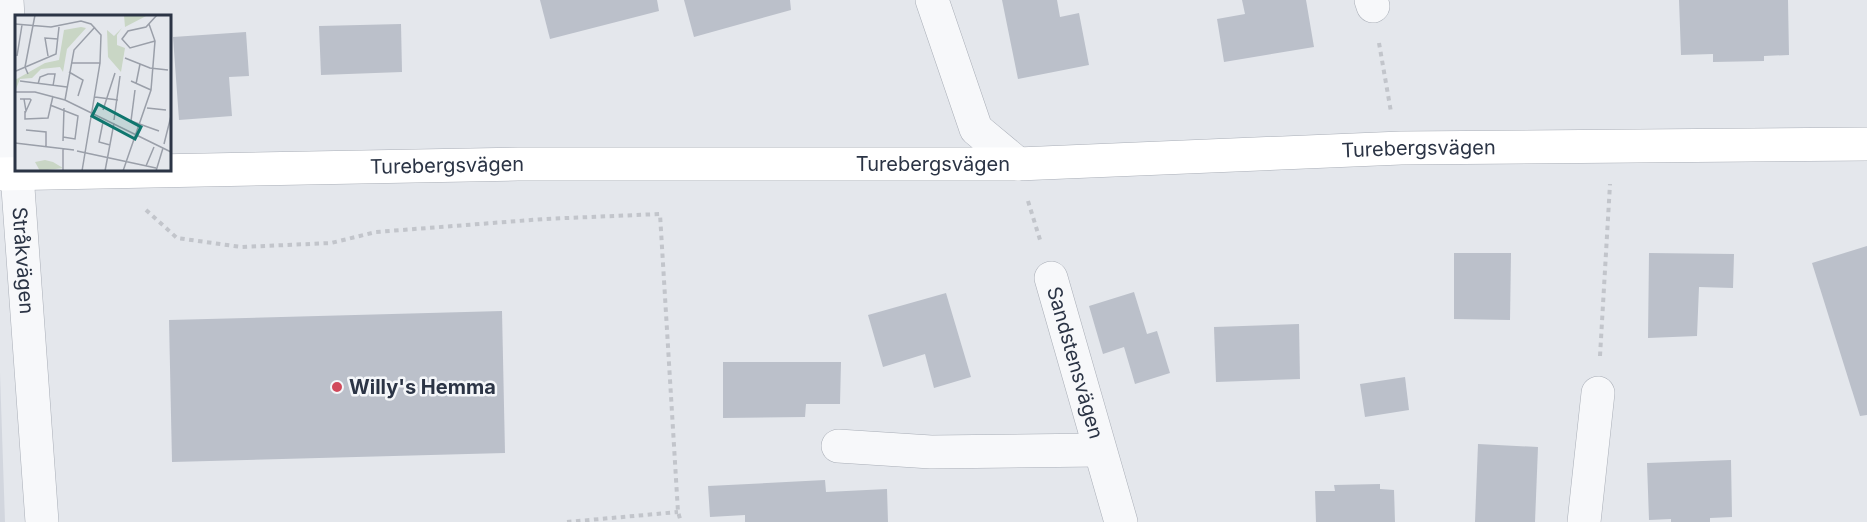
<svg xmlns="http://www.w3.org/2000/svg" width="1867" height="522" viewBox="0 0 1867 522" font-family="Inter,sans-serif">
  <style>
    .built { fill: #d2d6de }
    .building { fill: #bbc0ca }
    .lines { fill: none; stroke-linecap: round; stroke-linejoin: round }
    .street-casing { stroke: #a9aeb7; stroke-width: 34 }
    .secondary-casing { stroke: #a9aeb7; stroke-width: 34 }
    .path { stroke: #c2c5cb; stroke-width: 4; stroke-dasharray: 4.5 4.5; stroke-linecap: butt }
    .street { stroke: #f7f8fa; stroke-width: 33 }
    .secondary { stroke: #fff; stroke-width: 33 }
    .poi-dot { fill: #d1495b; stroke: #f4f6f9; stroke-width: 2 }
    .labels { text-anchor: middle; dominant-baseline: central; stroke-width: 5; stroke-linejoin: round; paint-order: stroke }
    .street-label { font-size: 20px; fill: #2b3445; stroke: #f4f6f9 }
    .poi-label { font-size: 20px; font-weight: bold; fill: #2b3445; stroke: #f4f6f9; text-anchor: start }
    .inset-road { fill: none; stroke: #9a9fa9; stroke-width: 1.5 }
    .view { fill: #0f766e; fill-opacity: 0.15; stroke: #0f766e; stroke-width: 3 }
    .inset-edge { fill: none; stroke: #2b3445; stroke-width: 3 }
  </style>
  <rect width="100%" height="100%" fill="#e4e7ec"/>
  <polygon class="built" points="0,373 5,522 0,522"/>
  <g class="building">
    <polygon points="540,0 657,0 659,11 550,39"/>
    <polygon points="684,0 790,0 791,10 694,37"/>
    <polygon points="1002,0 1057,0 1060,17 1079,13 1089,65 1018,79"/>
    <polygon points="1242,0 1306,0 1314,47 1224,62 1217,19 1245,14"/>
    <polygon points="1679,0 1788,0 1789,55 1764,56 1764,61 1713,62 1713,54 1681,55"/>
    <polygon points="401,24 402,72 321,75 319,26"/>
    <polygon points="246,32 249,76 229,77 232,116 179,120 173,37"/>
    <polygon points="1867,246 1867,415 1860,416 1812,263"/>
    <polygon points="1454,253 1511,253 1510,320 1454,319"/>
    <polygon points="1649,253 1734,254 1733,288 1699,287 1697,336 1648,338"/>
    <polygon points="1134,292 1147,334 1157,331 1170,373 1135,384 1124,347 1103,354 1089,306"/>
    <polygon points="946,293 971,377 934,388 925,354 883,367 868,315"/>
    <polygon points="502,311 505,453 172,462 169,320"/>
    <polygon points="1299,324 1300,379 1216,382 1214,327"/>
    <polygon points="723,362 841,362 840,404 806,404 805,417 723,418"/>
    <polygon points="1405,377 1409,410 1365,417 1360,384"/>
    <polygon points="1478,444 1538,447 1535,522 1475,522"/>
    <polygon points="1731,460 1732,517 1710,518 1710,522 1671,522 1671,519 1649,520 1647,463"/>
    <polygon points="825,480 826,492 887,489 888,522 745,522 745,515 710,517 708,486"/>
    <polygon points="1380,484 1380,489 1394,490 1395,522 1316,522 1315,491 1335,491 1334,485"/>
  </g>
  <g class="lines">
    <defs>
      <g id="street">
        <path id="s1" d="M7,0L17,174L42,522"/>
        <polyline points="932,0 976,129 1018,164"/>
        <polyline points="1371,0 1373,6"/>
        <path id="s2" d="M1051,278L1121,522"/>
        <polyline points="838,446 931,452 1099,450"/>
        <polyline points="1584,522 1598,393"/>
      </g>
      <g id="secondary">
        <path id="s3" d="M0,174L518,164H1018L1401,148L1867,144"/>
      </g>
    </defs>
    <use href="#street" class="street-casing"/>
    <use href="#secondary" class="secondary-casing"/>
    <g class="path">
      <polyline points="1379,43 1391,112"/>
      <polyline points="1028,201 1041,243"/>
      <polyline points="146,210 177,238 241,247 331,243 376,232 544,219 660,214 678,512 681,522"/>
      <polyline points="1600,356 1610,184"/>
      <polyline points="567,522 678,512"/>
    </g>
    <use href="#street" class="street"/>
    <use href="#secondary" class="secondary"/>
  </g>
  <circle class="poi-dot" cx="337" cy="387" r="6"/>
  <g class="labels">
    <g class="street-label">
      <text stroke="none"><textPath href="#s3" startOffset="1419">Turebergsvägen</textPath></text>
      <text stroke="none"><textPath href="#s3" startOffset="933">Turebergsvägen</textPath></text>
      <text stroke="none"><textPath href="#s3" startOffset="447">Turebergsvägen</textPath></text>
      <text stroke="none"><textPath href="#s1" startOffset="261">Stråkvägen</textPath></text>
      <text stroke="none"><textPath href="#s2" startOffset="88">Sandstensvägen</textPath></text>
    </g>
    <g class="poi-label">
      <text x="349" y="387">Willy's Hemma</text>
    </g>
  </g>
  <g transform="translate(15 15)">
    <rect width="156" height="156" fill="#e4e7ec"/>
    <path d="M109,0H133L110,12ZM66,12L71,13L52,34L48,57L45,52L26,54L17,63L5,64L1,74L0,65L30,48L44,45L49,15ZM107,13L102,20V30L110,33L106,57L93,42L92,15L99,21ZM30,145L38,147L48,153L25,156L20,147Z" fill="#c9d6c5"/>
    <path class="inset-road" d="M0,9L36,12L66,6L76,9L86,20L85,48H56M140,26L115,33L107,24L113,16L131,12L142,0M2,41L7,10M33,41L30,23L43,24M110,43L135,53L153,55M1,56L41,39L44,12M54,57L68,65L63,81M13,59L10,52L20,0M5,66L52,72M116,66L136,75M23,69L25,62L33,59H40L38,71M121,69L125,49M120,75L116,106L144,116M0,77H20L50,85L156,137M80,82L103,85M5,84H15L16,85L11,96L9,84M50,85L59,35L80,12M35,90L63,101L60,124L48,122M132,93L151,95M88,95L100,58M10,96V104L33,103L38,81M99,105L105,61M88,107L84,127L95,130M11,115L31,117V131M48,126L49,93M0,128L59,135M149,129L156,101M62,136L141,153M131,151L139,132M48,156V134M67,156L85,48M90,156L99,108M108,156L136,75L140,26L134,9M141,156L148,133"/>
    <path class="view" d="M83,89L126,112L120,124L77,101Z"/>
    <rect width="156" height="156" class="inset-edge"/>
  </g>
</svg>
